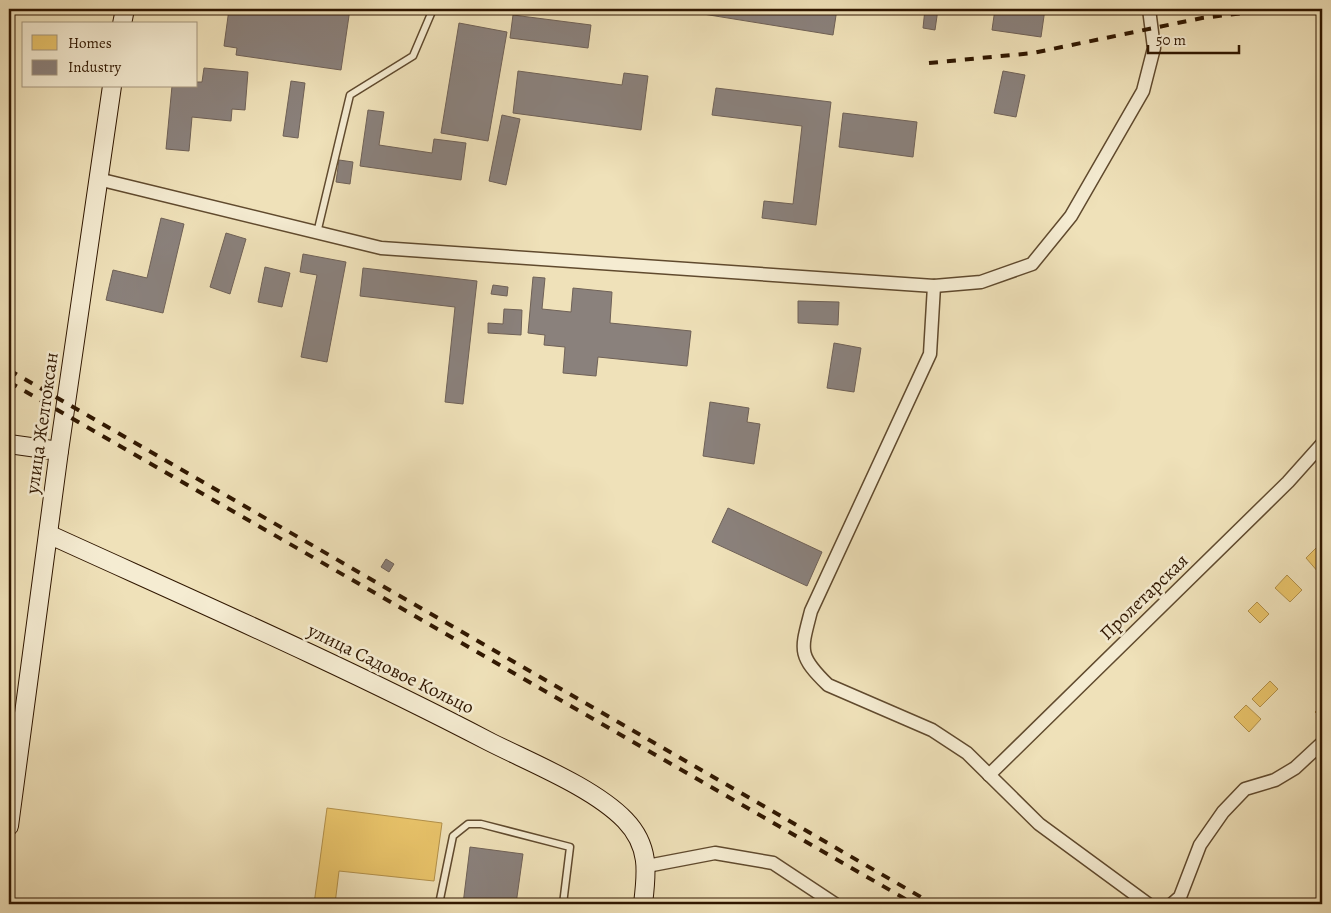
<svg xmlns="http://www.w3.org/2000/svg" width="1331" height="913" viewBox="0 0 1331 913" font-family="Alegreya,serif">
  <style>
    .homes { fill: #e9c46a; stroke: #b2904a }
    .industry { fill: #8a817c; stroke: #6f6157 }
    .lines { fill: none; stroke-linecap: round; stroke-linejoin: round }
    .lane-casing { stroke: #604a2e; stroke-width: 9 }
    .street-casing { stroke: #604a2e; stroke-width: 15 }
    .secondary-casing { stroke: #301700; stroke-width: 20 }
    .lane { stroke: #f5ecd2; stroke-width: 6 }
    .street { stroke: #f5ecd2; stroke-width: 12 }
    .secondary { stroke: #f5ecd2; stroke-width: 18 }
    .rail { stroke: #301700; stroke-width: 4; stroke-dasharray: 9 9; stroke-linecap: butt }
    .labels { text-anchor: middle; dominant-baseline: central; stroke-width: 5; stroke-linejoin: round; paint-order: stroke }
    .street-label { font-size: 19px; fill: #301700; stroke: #f5ecd2 }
  </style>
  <rect width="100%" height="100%" fill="#efe1b9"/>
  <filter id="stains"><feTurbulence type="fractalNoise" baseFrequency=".004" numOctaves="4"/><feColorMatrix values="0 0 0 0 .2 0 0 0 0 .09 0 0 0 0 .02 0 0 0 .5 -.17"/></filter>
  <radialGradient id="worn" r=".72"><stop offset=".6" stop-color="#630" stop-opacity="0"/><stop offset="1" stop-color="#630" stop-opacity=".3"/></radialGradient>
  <g class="homes">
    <polygon points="1322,542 1322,570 1319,573 1306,558"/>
    <polygon points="1287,575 1302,590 1290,602 1275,588"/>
    <polygon points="1257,602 1269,614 1260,623 1248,611"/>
    <polygon points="1270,681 1278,689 1260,707 1252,699"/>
    <polygon points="1246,705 1261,719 1249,732 1234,717"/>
    <polygon points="1322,705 1322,719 1315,712"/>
    <polygon points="327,808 442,823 434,881 339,871 335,904 314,904"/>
  </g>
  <g class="industry">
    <polygon points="229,9 350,9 341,70 236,55 237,48 224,46"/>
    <polygon points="672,9 789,9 811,12 811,9 837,9 833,35"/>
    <polygon points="925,9 938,9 935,30 923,28"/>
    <polygon points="995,9 1045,9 1041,37 992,30"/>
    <polygon points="513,15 591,25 588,48 510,38"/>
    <polygon points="459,23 507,32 488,141 441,133"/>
    <polygon points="204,68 248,72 245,110 232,109 231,121 192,117 189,151 166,149 172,86 196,86 196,82 202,82"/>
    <polygon points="518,71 622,85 624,73 648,76 641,130 513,113"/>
    <polygon points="1003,71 1025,75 1016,117 994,113"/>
    <polygon points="291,81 305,83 298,138 283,136"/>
    <polygon points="716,88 831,102 816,225 762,218 764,201 793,204 802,126 712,115"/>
    <polygon points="368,110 384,112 379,145 432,153 434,139 466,143 461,180 360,166"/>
    <polygon points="843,113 917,122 913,157 839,147"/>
    <polygon points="502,115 520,119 506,185 489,181"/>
    <polygon points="339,160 353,162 350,184 336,182"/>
    <polygon points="161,218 184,224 163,313 106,300 113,270 147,278"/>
    <polygon points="226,233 246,239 230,294 210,287"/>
    <polygon points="303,254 346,262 327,362 301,357 317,275 300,272"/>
    <polygon points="265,267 290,273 282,307 258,302"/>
    <polygon points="363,268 477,281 463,404 445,402 455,307 360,296"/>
    <polygon points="533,277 545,278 542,309 571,312 573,288 612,292 610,323 691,331 687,366 598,357 596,376 563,373 565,347 544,345 545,335 528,333"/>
    <polygon points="493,285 508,287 507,296 491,294"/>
    <polygon points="798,301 839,302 838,325 798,323"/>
    <polygon points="504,309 522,310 521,335 488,333 488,323 503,324"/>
    <polygon points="834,343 861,348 854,392 827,388"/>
    <polygon points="710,402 749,408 747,422 760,424 754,464 703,456"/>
    <polygon points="728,508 822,552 807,586 712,542"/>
    <polygon points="386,559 394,564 389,572 381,567"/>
    <polygon points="470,847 523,854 516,904 463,904"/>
  </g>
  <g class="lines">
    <defs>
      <g id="lane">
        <polyline points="317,233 350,95 413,56 433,9"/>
        <polyline points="439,904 453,836 468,824 481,824 570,847 563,904"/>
      </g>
      <g id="street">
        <polyline points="98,179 381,248 934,286 981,282 1032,264 1071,216 1143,91 1154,48 1149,9"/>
        <path d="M934,286L930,354L811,611C801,650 797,655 828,685L932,730L967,753L1039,824L1148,904"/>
        <polyline points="989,775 1288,482 1322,444"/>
        <polyline points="647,866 715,853 773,863 835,904"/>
        <polyline points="1172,904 1180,897 1200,845 1223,812 1245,789 1275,780 1295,768 1322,743"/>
      </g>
      <g id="secondary">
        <polyline points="122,24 125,9"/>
        <polyline points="9,444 59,451"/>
        <path d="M48,534C195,601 344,666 488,741C529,762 593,787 625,820C650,846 647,872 643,904"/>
        <polyline points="9,826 59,451 112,86"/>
      </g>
    </defs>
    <use href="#lane" class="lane-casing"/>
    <use href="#street" class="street-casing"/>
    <use href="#secondary" class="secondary-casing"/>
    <use href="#lane" class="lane"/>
    <use href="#street" class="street"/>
    <use href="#secondary" class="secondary"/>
    <g class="rail">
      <polyline points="929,63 1033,53 1202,18 1276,9"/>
      <polyline points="9,370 933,904"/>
      <polyline points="9,382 914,904"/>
    </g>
  </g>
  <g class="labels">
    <g class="street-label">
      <text transform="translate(42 423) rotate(-82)">улица Желтоксан</text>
      <text transform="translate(1144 597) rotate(-44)">Пролетарская</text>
      <text transform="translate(391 669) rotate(26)">улица Садовое Кольцо</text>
    </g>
  </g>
  <rect width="1331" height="913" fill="none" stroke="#efe1b9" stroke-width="30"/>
  <rect x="10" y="10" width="1311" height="893" fill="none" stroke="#301700" stroke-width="2.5"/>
  <rect x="15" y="15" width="1301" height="883" fill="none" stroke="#301700"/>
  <rect x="22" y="22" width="175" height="65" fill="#f5ecd2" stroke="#a6977e"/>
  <rect x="32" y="35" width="25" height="15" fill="#e9c46a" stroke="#a6977e"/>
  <text x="68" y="48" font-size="15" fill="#301700">Homes</text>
  <rect x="32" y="60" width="25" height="15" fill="#8a817c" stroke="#a6977e"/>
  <text x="68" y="72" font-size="15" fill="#301700">Industry</text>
  <path d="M1148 45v8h91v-8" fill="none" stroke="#301700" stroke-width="2.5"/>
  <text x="1156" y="45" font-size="15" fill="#301700" stroke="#f5ecd2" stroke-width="4" paint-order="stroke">50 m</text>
  <rect width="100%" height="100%" filter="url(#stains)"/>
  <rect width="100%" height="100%" fill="url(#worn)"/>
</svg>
